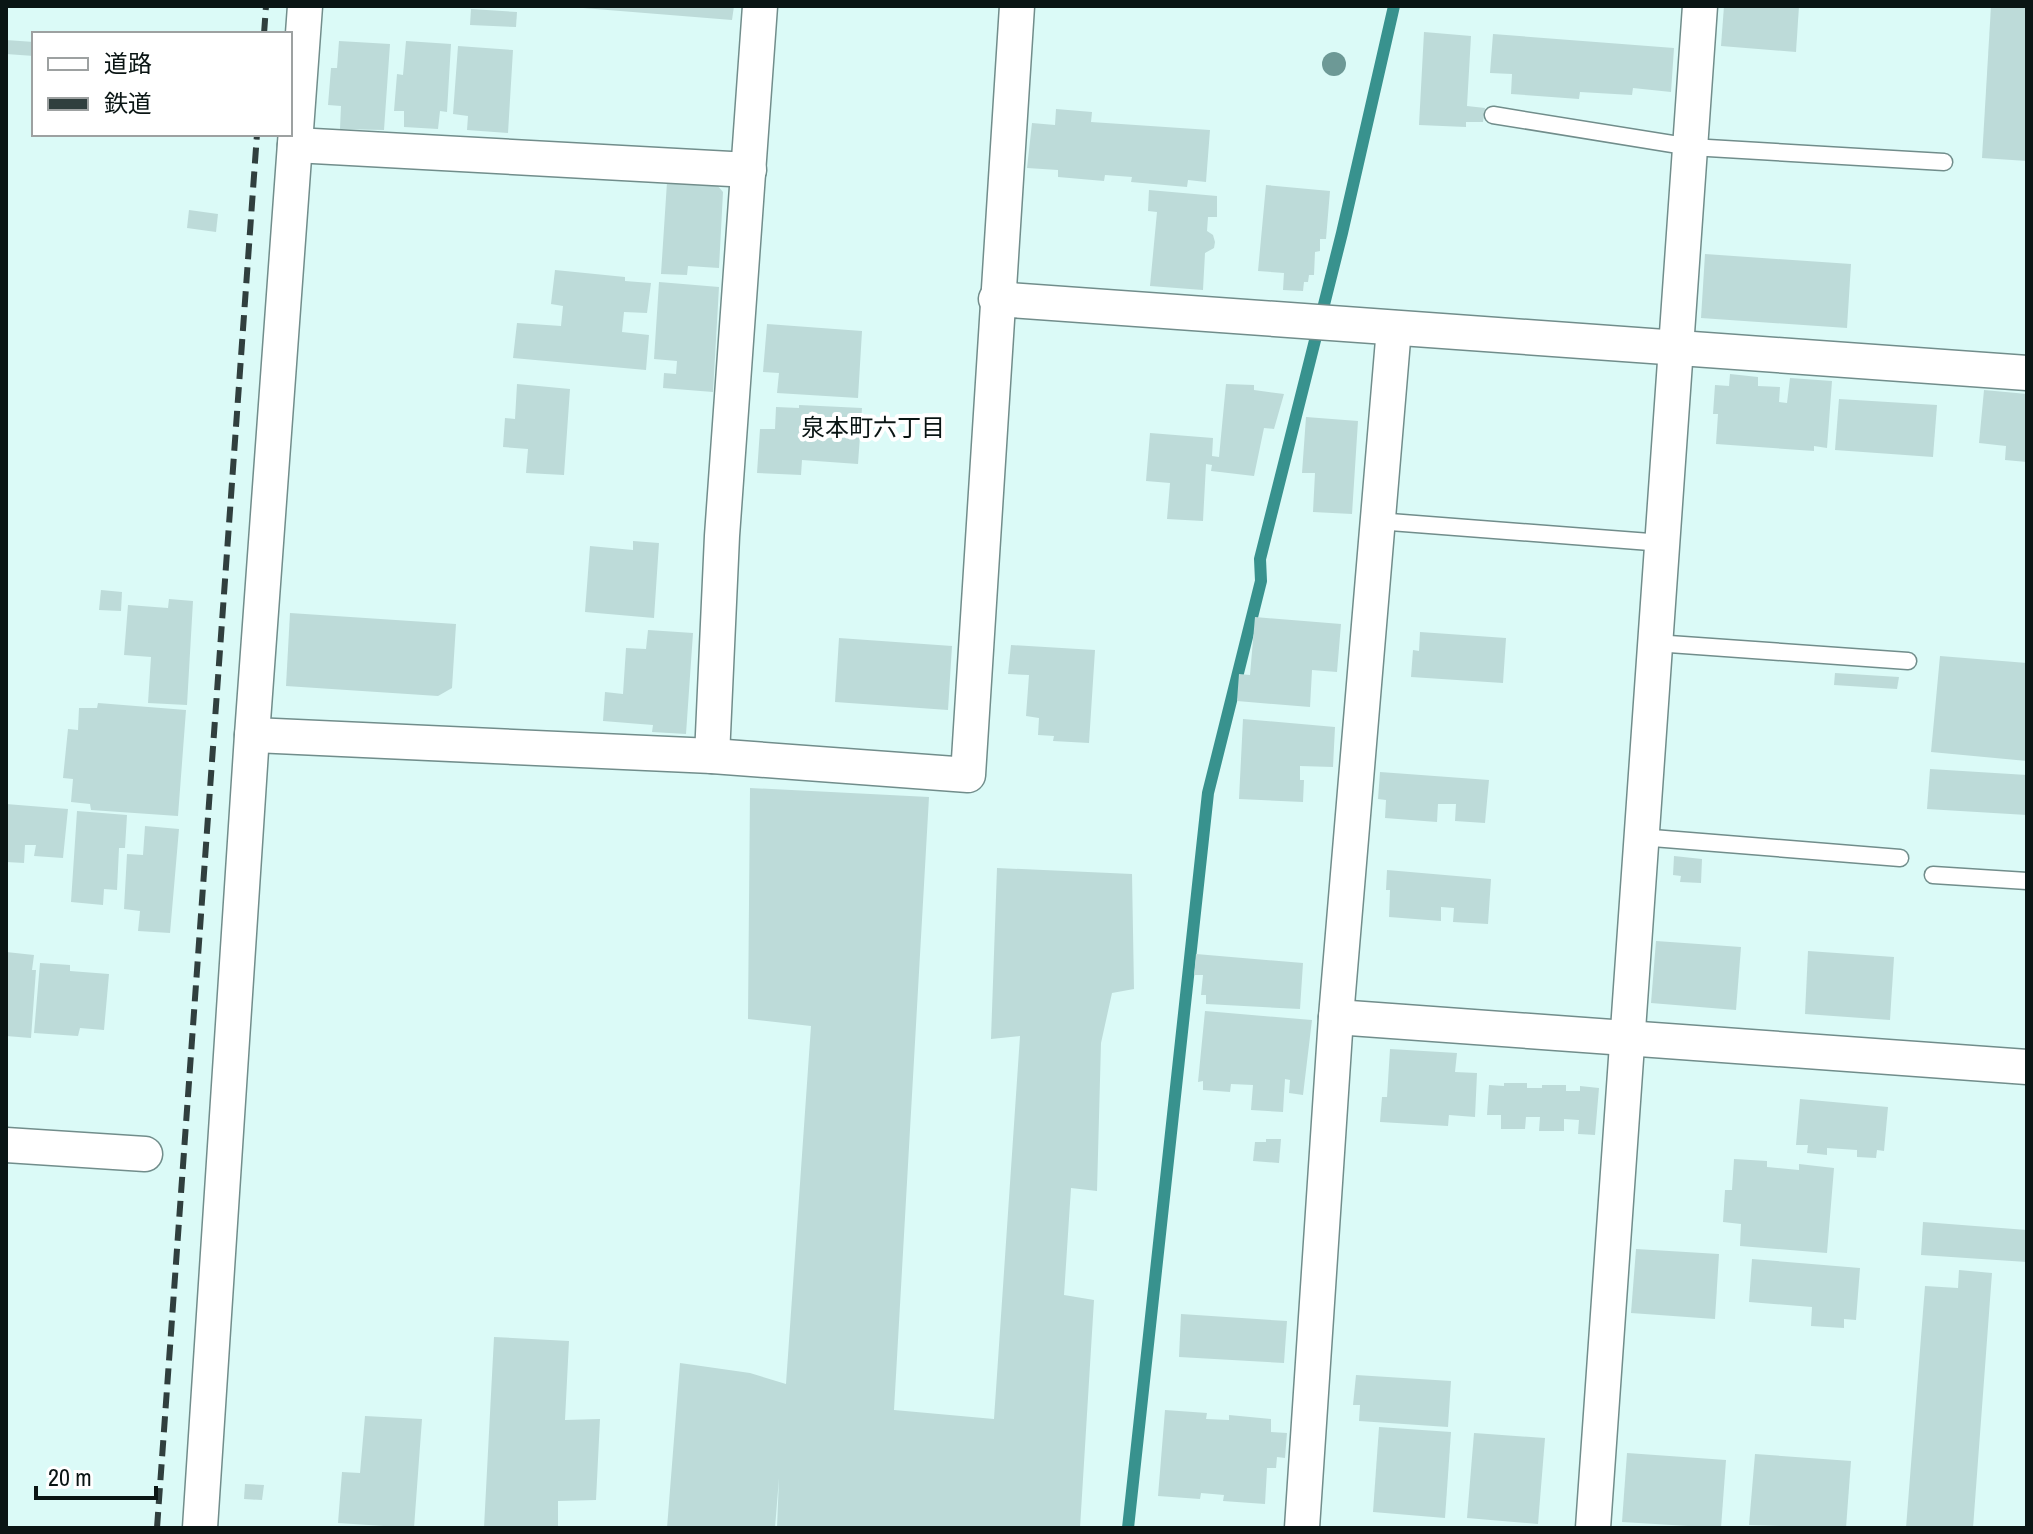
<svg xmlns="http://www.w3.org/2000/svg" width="2033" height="1534" viewBox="0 0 2033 1534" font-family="'Archivo Narrow','Noto Sans JP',sans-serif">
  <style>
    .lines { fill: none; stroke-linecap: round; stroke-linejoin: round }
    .stream { stroke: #38928e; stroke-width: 12 }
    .building { fill: #bddbd9 }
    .lane-casing { stroke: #718d8b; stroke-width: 19 }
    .street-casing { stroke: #718d8b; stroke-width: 37 }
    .lane { stroke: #fff; stroke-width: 16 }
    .street { stroke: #fff; stroke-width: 34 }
    .rail { stroke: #303f3e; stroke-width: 6; stroke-dasharray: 16 8; stroke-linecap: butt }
    .tree { fill: #6d9996 }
    .labels { text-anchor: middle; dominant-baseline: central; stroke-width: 8; stroke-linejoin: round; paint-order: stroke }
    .neighbourhood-label { font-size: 24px; fill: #0a1514; stroke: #fff }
  </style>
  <rect width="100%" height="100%" fill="#dbfaf7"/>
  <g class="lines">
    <polyline class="stream" points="1128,1528 1208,793 1261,581 1260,559 1342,233 1394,6"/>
  </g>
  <g class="building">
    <polygon points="584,6 734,6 732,20 583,8"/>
    <polygon points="1724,6 1799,6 1796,52 1721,46"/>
    <polygon points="1991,6 2027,6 2027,161 1982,158"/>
    <polygon points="471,9 517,12 516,27 470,25"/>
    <polygon points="1424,32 1471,36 1467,106 1485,108 1483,122 1466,122 1466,127 1419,125"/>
    <polygon points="1493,34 1674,48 1671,92 1633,88 1632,95 1580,92 1579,99 1511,94 1512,74 1490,73"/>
    <polygon points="6,40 34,42 34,56 6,54"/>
    <polygon points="339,41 390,44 384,130 340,129 341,106 328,105 331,68 337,68"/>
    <polygon points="406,41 451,44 447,112 440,111 438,129 404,127 404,111 394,111 397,74 403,75"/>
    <polygon points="458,46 513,50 508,133 467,130 468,116 453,114"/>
    <polygon points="1056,109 1092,112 1091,122 1210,130 1206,182 1188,180 1187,187 1131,182 1132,177 1105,175 1104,181 1058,177 1058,170 1027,168 1032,123 1055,125"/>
    <polygon points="667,182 717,185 723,192 719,268 688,266 687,275 661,274"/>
    <polygon points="1266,185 1330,191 1326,239 1320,239 1320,251 1315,252 1314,275 1309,275 1308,282 1304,282 1303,291 1283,290 1284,273 1258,271"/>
    <polygon points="1149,190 1217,196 1217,217 1208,217 1207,231 1213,235 1215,242 1214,248 1205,253 1203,290 1150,286 1157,212 1148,211"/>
    <polygon points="189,210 218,214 216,232 187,228"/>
    <polygon points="1705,254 1851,264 1847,328 1701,318"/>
    <polygon points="555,270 625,277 625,281 651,283 647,313 624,312 622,332 649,335 646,370 513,358 517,323 561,326 563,306 551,304"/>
    <polygon points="659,282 719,287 713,392 663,388 664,373 676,374 677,361 654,359"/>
    <polygon points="767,324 862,331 858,398 777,393 779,373 763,372"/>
    <polygon points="1730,374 1758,377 1758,386 1780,387 1779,402 1787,403 1790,378 1832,381 1827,448 1814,446 1814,451 1716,444 1718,414 1713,414 1715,385 1729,386"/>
    <polygon points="517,384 570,389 564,475 526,473 528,449 503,447 505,418 515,419"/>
    <polygon points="1226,384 1254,385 1254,390 1284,394 1274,429 1264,428 1254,476 1211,471 1212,465 1206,464 1203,521 1167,519 1170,483 1146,481 1150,433 1213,438 1212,456 1219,457"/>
    <polygon points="1984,390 2027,394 2027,462 2005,460 2006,446 1979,443"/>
    <polygon points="1839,399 1937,405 1933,457 1835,450"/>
    <polygon points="799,405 862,408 858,464 802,460 801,475 757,473 760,429 775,429 776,407 799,408"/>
    <polygon points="1306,417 1358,421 1352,514 1313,512 1315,473 1302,473"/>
    <polygon points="633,541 659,543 654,618 585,612 590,546 633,550"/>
    <polygon points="101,590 122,592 121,611 99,610"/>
    <polygon points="169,599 193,601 187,705 148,703 151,657 124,655 128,605 168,608"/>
    <polygon points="290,613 456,624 452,688 438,696 286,686"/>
    <polygon points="1255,617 1341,624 1337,672 1312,670 1310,707 1237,701 1239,674 1250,675"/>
    <polygon points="648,630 693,633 686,734 652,732 653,725 603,721 605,692 623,694 626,648 646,649"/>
    <polygon points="1420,632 1506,638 1503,683 1411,677 1413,650 1419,651"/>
    <polygon points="839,638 952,646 948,710 835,702"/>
    <polygon points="1011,645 1095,650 1089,743 1053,741 1054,736 1038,735 1039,718 1026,716 1029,675 1008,674"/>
    <polygon points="1940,656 2027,663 2027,761 1931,752"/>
    <polygon points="1835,673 1899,677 1897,689 1834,685"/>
    <polygon points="98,703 186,710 178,816 91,810 90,804 71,802 73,779 63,778 68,729 78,730 79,708 97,708"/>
    <polygon points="1243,719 1335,727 1333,767 1300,766 1300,780 1304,780 1303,802 1239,799"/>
    <polygon points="1930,769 2027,775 2027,815 1927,809"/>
    <polygon points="1380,772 1489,780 1485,823 1455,821 1456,804 1438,804 1437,822 1385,818 1386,800 1378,799"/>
    <polygon points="750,788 929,797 894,1410 994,1419 1020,1036 991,1039 997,868 1132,874 1134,989 1112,993 1101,1043 1097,1191 1071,1188 1064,1295 1094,1300 1080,1528 777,1528 779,1478 775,1528 667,1528 680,1363 750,1373 786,1384 811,1026 748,1019"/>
    <polygon points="6,804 68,809 63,858 34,856 36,845 25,845 24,863 6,862"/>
    <polygon points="77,811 127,815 125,848 119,848 117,890 104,889 103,905 71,902"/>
    <polygon points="145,826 179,829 170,933 138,931 140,911 124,909 127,854 143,855"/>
    <polygon points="1674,856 1702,859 1701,883 1680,882 1681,876 1673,875"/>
    <polygon points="1387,870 1491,879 1488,924 1453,922 1454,908 1441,907 1441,921 1389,917 1390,890 1386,890"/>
    <polygon points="1656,941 1741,947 1736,1010 1651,1003"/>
    <polygon points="1808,951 1894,957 1890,1020 1805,1014"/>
    <polygon points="6,952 34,955 32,970 36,970 31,1038 6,1036"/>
    <polygon points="1196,954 1303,963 1300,1009 1206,1004 1206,995 1201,995 1203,975 1194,975"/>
    <polygon points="40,963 70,965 70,971 109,974 104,1030 80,1028 78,1036 34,1033"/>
    <polygon points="1205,1011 1312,1020 1303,1095 1289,1093 1290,1080 1285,1079 1283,1112 1251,1110 1253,1085 1231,1084 1230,1092 1203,1090 1203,1081 1198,1082"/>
    <polygon points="1390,1049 1457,1053 1455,1072 1477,1073 1475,1117 1449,1115 1448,1126 1380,1122 1382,1097 1387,1097"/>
    <polygon points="1504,1083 1527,1083 1527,1088 1542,1088 1542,1085 1566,1085 1566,1091 1580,1091 1580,1086 1599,1088 1595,1135 1578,1134 1579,1120 1564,1119 1564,1131 1539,1131 1540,1117 1526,1117 1525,1129 1501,1129 1501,1115 1487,1115 1489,1085 1504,1086"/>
    <polygon points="1800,1099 1888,1107 1884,1151 1877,1150 1876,1158 1857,1157 1857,1150 1827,1148 1827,1155 1807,1153 1808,1145 1796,1145"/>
    <polygon points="1266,1139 1281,1139 1279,1163 1253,1161 1255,1142 1266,1142"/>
    <polygon points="1734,1159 1767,1161 1767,1167 1799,1170 1799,1164 1834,1168 1827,1253 1740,1246 1741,1224 1723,1222 1725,1190 1732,1190"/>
    <polygon points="1923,1222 2027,1230 2027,1262 1921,1255"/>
    <polygon points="1636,1249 1719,1254 1715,1319 1631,1313"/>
    <polygon points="1752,1259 1860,1268 1856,1320 1844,1319 1844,1328 1811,1326 1812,1307 1749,1302"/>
    <polygon points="1959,1270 1992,1273 1973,1528 1906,1528 1925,1286 1958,1288"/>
    <polygon points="1181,1314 1287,1321 1284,1363 1179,1357"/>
    <polygon points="494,1337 569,1341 565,1420 600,1419 596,1500 558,1501 558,1528 484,1528"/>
    <polygon points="1356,1375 1451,1381 1448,1427 1359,1421 1360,1405 1353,1405"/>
    <polygon points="1165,1410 1207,1413 1206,1419 1229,1420 1229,1415 1271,1419 1271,1432 1287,1433 1285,1458 1277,1457 1276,1468 1267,1468 1265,1504 1223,1501 1224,1495 1201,1493 1200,1499 1158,1496"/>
    <polygon points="365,1416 422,1419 414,1528 338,1523 342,1472 360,1473"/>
    <polygon points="1379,1427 1451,1432 1445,1518 1373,1512"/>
    <polygon points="1474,1433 1545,1438 1538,1524 1467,1518"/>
    <polygon points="1627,1453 1726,1460 1721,1528 1622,1522"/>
    <polygon points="1755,1454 1851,1461 1846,1528 1749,1525"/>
    <polygon points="245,1484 264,1485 262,1500 244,1499"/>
  </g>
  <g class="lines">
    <defs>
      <g id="lane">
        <polyline points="1493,115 1691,147 1944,162"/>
        <polyline points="1377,521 1663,543"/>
        <polyline points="1655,643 1908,661"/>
        <polyline points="1640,837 1900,858"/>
        <polyline points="1933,875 2027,881"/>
      </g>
      <g id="street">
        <polyline points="295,145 749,170"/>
        <polyline points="996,299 2027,373"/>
        <polyline points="252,735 712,756 968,775 1017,6"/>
        <polyline points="712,756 722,536 760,6"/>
        <polyline points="1336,1017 2027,1067"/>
        <polyline points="6,1145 145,1154"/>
        <polyline points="200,1528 252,735 305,6"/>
        <polyline points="1302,1528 1336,1017 1394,328"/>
        <path d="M1593,1528C1626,1020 1667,514 1700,6"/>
      </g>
    </defs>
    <use href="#lane" class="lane-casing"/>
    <use href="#street" class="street-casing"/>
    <use href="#lane" class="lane"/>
    <use href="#street" class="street"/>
    <g class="rail">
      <polyline points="264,34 266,6"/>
      <polyline points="157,1528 257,134"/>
    </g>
  </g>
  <circle class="tree" cx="1334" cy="64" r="12"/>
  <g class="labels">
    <g class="neighbourhood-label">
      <text x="873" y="427">泉本町六丁目</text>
    </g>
  </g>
  <rect width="2033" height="1534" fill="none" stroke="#0a1514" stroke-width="16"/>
  <rect x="32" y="32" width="260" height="104" fill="#ffffff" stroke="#9da1a1" stroke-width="2"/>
  <rect x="48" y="58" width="40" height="12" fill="#ffffff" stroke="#9da1a1" stroke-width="2"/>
  <text x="104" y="72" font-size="24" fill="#0a1514">道路</text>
  <rect x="48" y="98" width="40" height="12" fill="#303f3e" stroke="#9da1a1" stroke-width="2"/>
  <text x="104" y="112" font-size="24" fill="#0a1514">鉄道</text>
  <path d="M36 1486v12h120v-12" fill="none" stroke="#0a1514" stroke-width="4"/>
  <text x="48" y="1486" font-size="24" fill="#0a1514" stroke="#ffffff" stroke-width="6" paint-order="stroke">20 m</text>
</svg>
